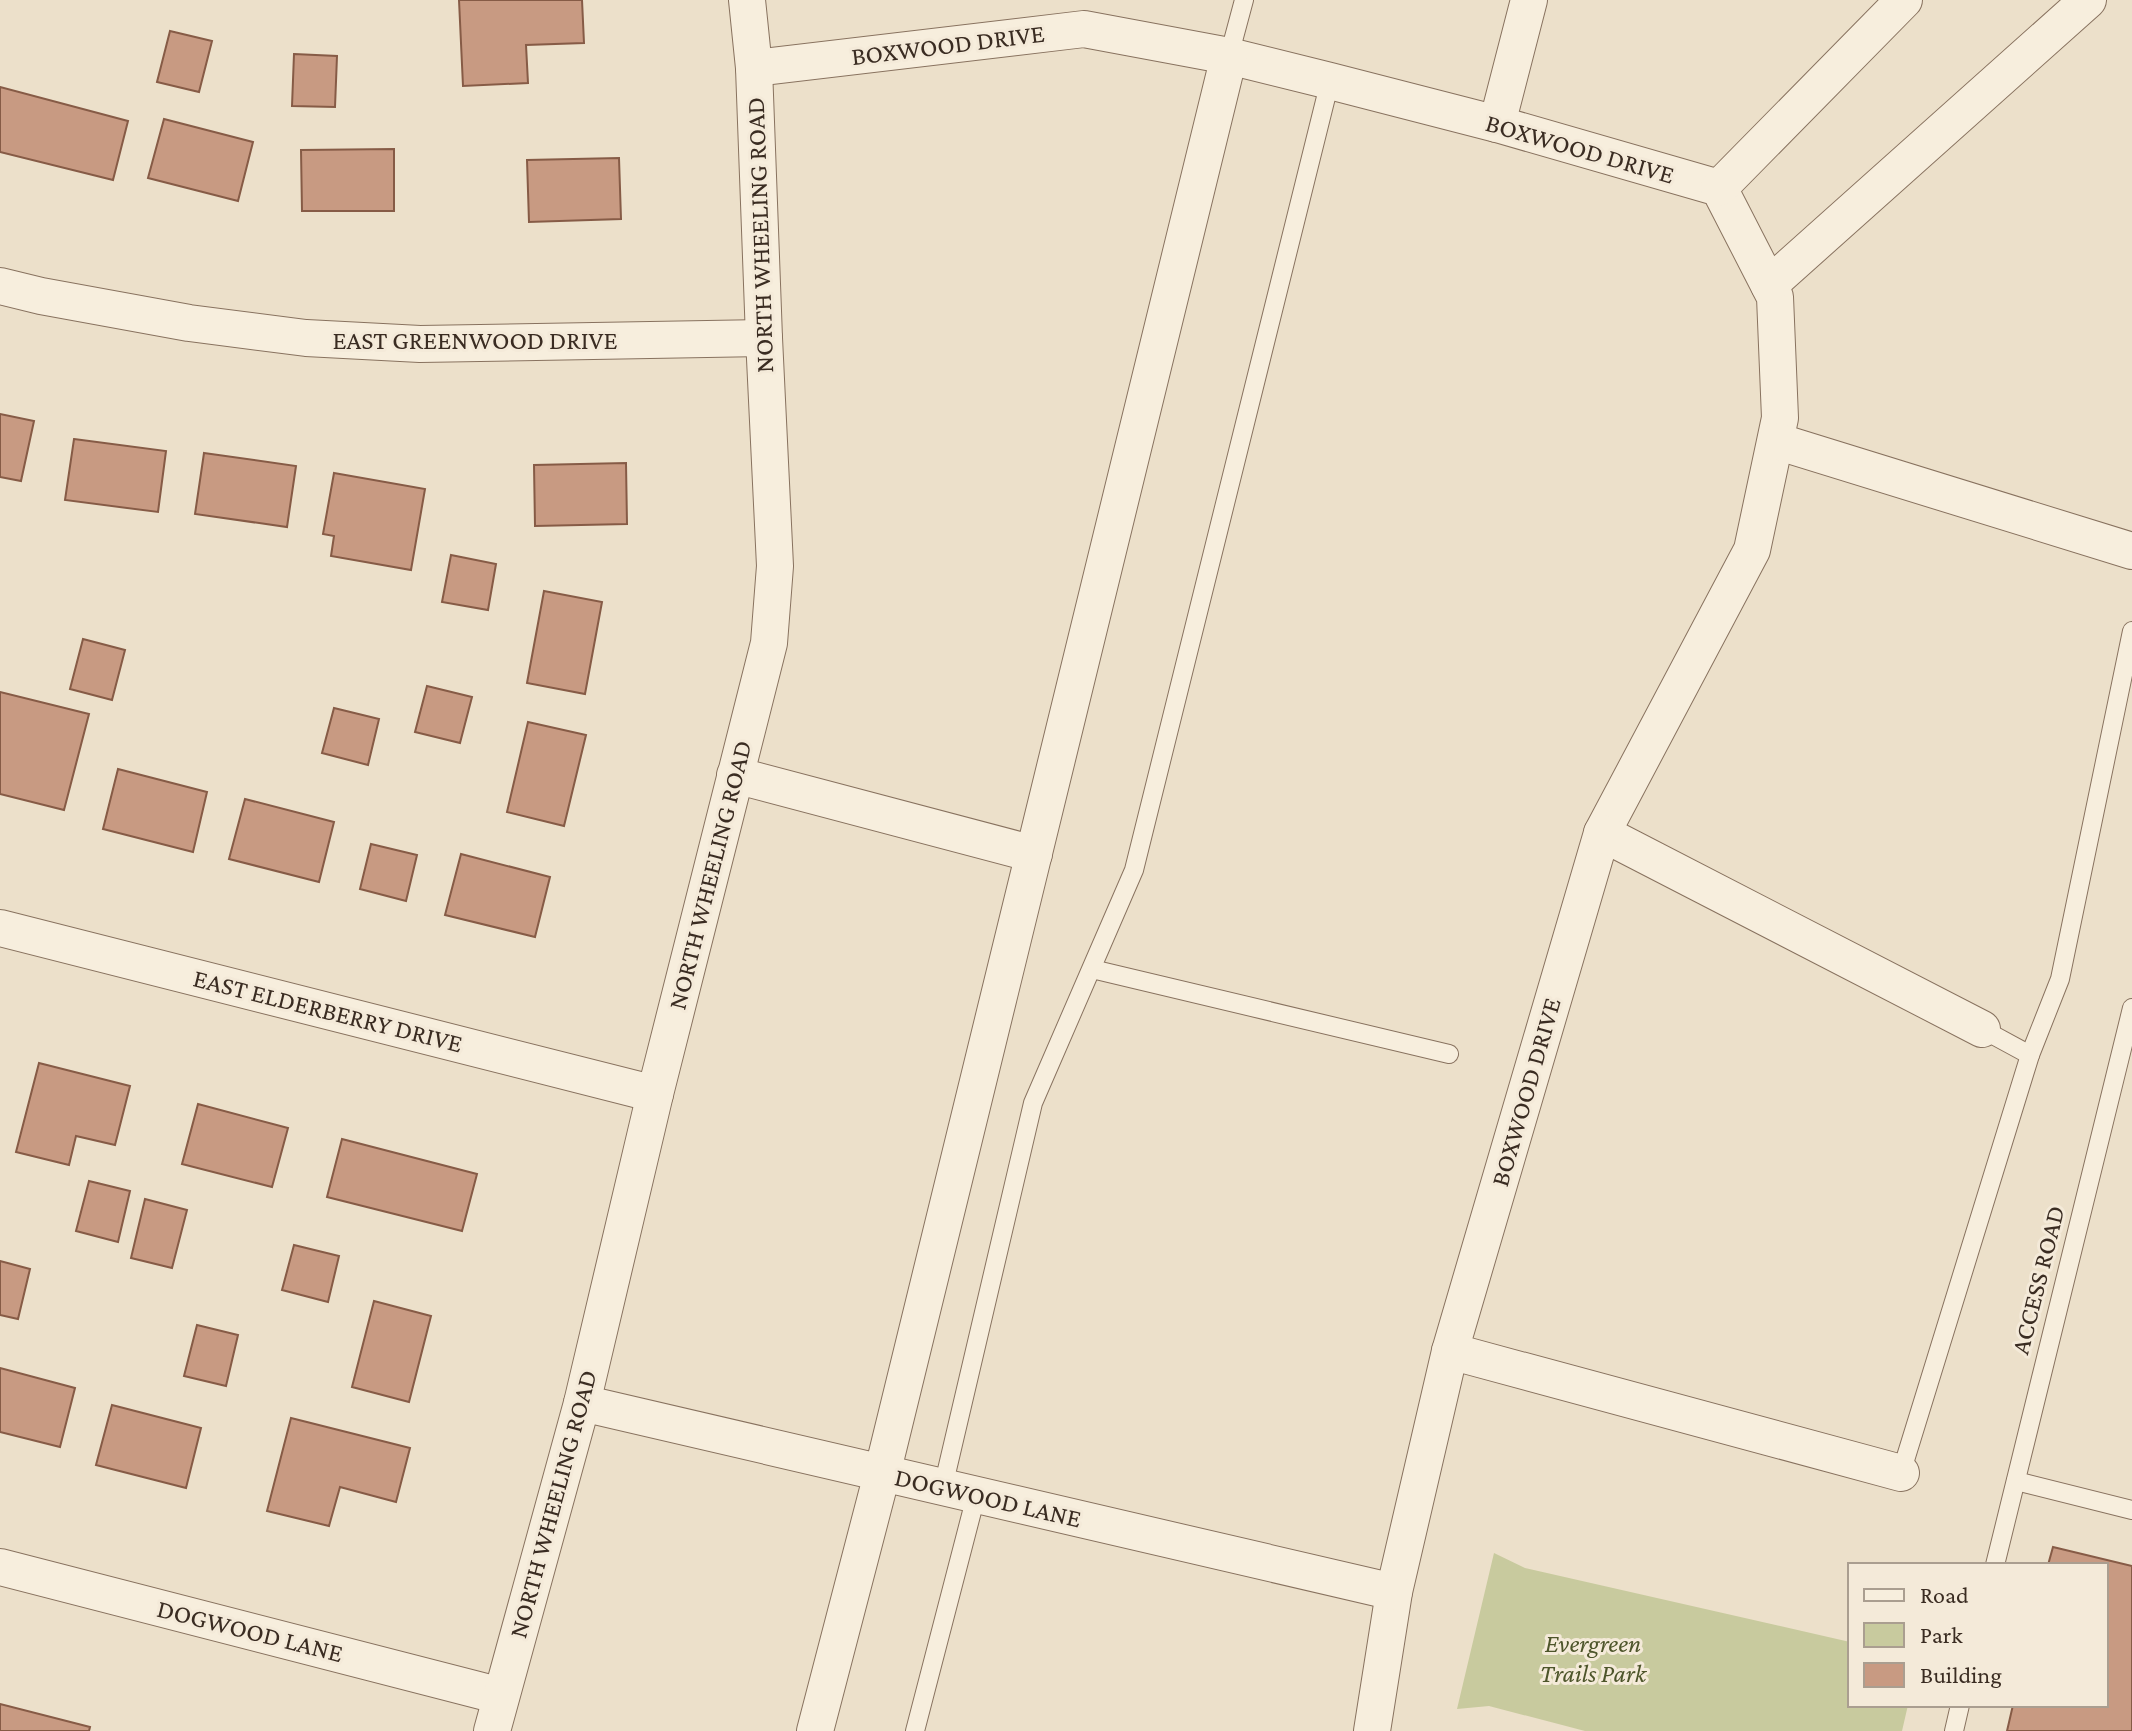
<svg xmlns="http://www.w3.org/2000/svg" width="2132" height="1731" viewBox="0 0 2132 1731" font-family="'Crimson Pro',serif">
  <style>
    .green { fill: #c8ca9e }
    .building { fill: #c89a82; stroke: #865b46; stroke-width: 2 }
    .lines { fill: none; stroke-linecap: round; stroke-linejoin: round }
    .service-casing { stroke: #88725f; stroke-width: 20 }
    .minor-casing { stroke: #88725f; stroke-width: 38 }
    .service { stroke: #f7eedd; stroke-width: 18 }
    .minor { stroke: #f7eedd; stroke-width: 36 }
    .labels { text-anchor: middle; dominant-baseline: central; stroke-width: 6; stroke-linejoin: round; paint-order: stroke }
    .street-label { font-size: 26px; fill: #3a2c22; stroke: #f4ead9 }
    .park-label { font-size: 26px; font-style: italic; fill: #4d552a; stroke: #f4ead9 }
  </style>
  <rect width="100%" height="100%" fill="#ece0ca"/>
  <polygon class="green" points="1494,1553 1525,1568 1850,1642 1850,1705 1908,1705 1902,1731 1585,1731 1489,1706 1457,1709"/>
  <g class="building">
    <polygon points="459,0 582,0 584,43 526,45 528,83 463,86"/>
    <polygon points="170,31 212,41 199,92 157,82"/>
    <polygon points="294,54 337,56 335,107 292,106"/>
    <polygon points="0,87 128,121 113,180 0,152"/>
    <polygon points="164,119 253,142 238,201 148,178"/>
    <polygon points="394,149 394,211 302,211 301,150"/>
    <polygon points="619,158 621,219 529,222 527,160"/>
    <polygon points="0,414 34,421 21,481 0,477"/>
    <polygon points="74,439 166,451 158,512 65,500"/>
    <polygon points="204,453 296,466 287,527 195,514"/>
    <polygon points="626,463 627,524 535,526 534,465"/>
    <polygon points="334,473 425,489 411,570 331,556 334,536 323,534"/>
    <polygon points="451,555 496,564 488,610 442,602"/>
    <polygon points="544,591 602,602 585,694 527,683"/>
    <polygon points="83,639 125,650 112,700 70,689"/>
    <polygon points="427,686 472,697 460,743 415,732"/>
    <polygon points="0,692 89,714 64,810 0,794"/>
    <polygon points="334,708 379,719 368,765 322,753"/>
    <polygon points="528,722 586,735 564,826 507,812"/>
    <polygon points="118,769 207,792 193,852 103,829"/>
    <polygon points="245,799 334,822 319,882 229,859"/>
    <polygon points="371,844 417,855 406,901 360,889"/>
    <polygon points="461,854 550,877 535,937 445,915"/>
    <polygon points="39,1063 130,1086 115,1145 76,1136 69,1165 16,1152"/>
    <polygon points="198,1104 288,1128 272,1187 182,1164"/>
    <polygon points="342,1139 477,1174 462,1231 327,1197"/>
    <polygon points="89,1181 130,1191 118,1242 76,1231"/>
    <polygon points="145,1199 187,1210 172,1268 131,1258"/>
    <polygon points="294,1245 339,1256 328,1302 282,1290"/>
    <polygon points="0,1261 30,1269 18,1319 0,1315"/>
    <polygon points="374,1301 431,1316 409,1402 352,1387"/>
    <polygon points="197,1325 238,1335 226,1386 184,1376"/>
    <polygon points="0,1368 75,1388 60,1447 0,1432"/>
    <polygon points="112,1405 201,1428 186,1488 96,1465"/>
    <polygon points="291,1418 410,1448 396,1502 340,1487 329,1526 267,1511"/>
    <polygon points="2053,1547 2132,1566 2132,1731 2007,1731 2013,1705 2106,1705 2106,1565 2048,1565"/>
    <polygon points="0,1704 90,1727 89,1731 0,1731"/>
  </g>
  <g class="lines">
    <defs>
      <g id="service">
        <polyline points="1229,56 1244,0"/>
        <polyline points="1092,969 1449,1054"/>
        <polyline points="2030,1055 2060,979 2132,631"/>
        <polyline points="1901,1473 2030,1055 1982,1029"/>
        <polyline points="2016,1481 2132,1510"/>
        <polyline points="943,1487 1033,1103 1134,870 1330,81"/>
        <polyline points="1995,1565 2132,1008"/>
        <polyline points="915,1731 976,1496"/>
        <polyline points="1954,1731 1960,1705"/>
      </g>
      <g id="minor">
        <polyline points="754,68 1084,29 1229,56 1330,81 1497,124 1719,188 1775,297 1780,418 1752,550 1602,833 1450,1351 1394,1592 1372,1731"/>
        <polyline points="1497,124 1529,0"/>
        <polyline points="1719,188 1904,0"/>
        <polyline points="1769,285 2088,0"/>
        <polyline points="0,286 41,296 189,323 306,338 420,344 764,338"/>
        <polyline points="1776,441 2132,551"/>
        <polyline points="735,775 1034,854"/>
        <polyline points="1602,833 1982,1029"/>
        <polyline points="0,928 655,1094"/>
        <polyline points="1450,1351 1901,1473"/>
        <polyline points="582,1403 1394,1592"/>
        <polyline points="0,1567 501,1696"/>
        <polyline points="492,1731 582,1403 655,1094 769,643 775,566 764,338 754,68 747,0"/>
        <polyline points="815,1731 882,1474 1229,56"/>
      </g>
    </defs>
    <use href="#service" class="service-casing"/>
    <use href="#minor" class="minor-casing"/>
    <use href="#service" class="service"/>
    <use href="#minor" class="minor"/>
  </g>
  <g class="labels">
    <g class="street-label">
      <text transform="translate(948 45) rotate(-7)">BOXWOOD DRIVE</text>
      <text transform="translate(1580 149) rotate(16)">BOXWOOD DRIVE</text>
      <text transform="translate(760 235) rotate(-92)">NORTH WHEELING ROAD</text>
      <text x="475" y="340">EAST GREENWOOD DRIVE</text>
      <text transform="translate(710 875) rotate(-76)">NORTH WHEELING ROAD</text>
      <text transform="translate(328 1011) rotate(14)">EAST ELDERBERRY DRIVE</text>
      <text transform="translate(1526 1092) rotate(-74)">BOXWOOD DRIVE</text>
      <text transform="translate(2038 1280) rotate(-76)">ACCESS ROAD</text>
      <text transform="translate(988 1498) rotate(13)">DOGWOOD LANE</text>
      <text transform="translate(553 1504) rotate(-75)">NORTH WHEELING ROAD</text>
      <text transform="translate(250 1631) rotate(14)">DOGWOOD LANE</text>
    </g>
    <g class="park-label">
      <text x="1593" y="1643">Evergreen<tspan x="1593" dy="30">Trails Park</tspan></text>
    </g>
  </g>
  <rect x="1848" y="1563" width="260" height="144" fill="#f4ead9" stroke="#aa9e90" stroke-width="2"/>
  <rect x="1864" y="1589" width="40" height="12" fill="#f7eedd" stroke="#aa9e90" stroke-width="2"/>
  <text x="1920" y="1603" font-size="24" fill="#3a2c22">Road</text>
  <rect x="1864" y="1623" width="40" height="24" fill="#c8ca9e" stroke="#aa9e90" stroke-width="2"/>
  <text x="1920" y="1643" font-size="24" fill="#3a2c22">Park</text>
  <rect x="1864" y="1663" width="40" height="24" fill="#c89a82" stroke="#aa9e90" stroke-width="2"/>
  <text x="1920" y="1683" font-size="24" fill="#3a2c22">Building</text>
</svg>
